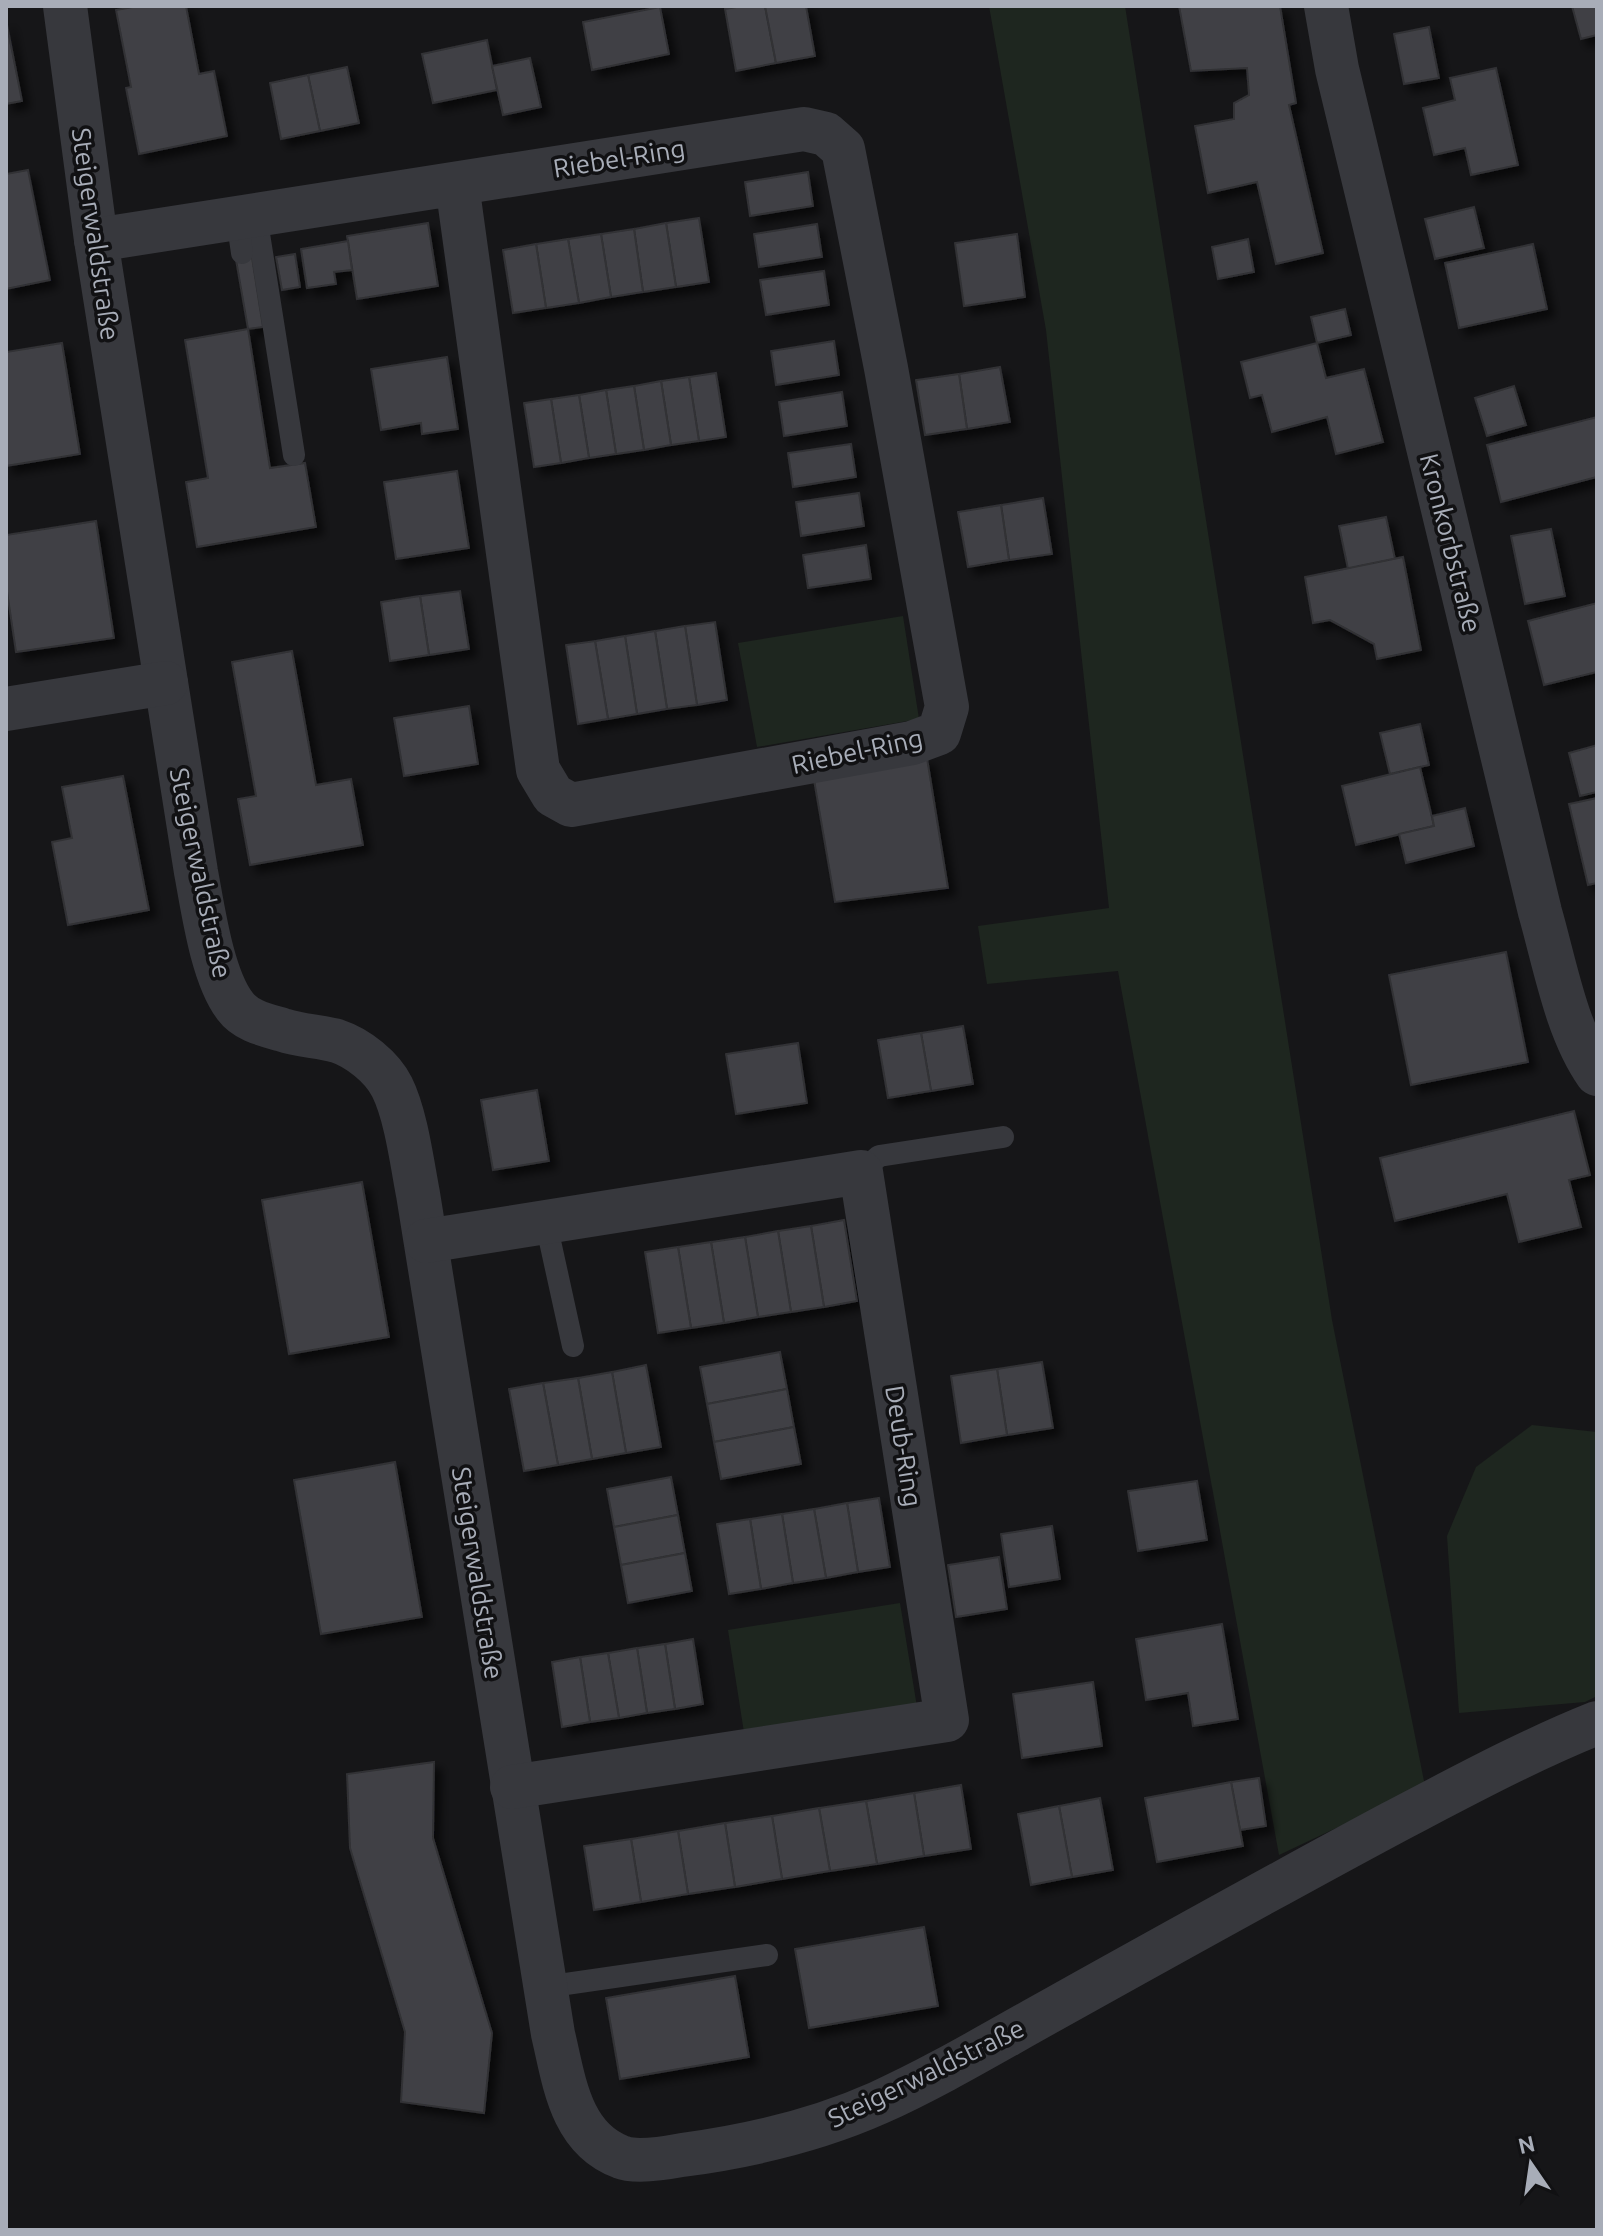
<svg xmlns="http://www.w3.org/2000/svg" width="1603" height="2236" viewBox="0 0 1603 2236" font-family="Ubuntu,sans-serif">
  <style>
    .green { fill: #1e261f }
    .building { fill: #404145; stroke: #303034; stroke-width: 2; filter: url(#shadow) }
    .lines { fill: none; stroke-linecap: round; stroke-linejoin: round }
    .service { stroke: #37383d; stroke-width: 22 }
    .minor { stroke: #37383d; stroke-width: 44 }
    .labels { text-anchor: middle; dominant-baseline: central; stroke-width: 7; stroke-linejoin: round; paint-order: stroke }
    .street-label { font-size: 26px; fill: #a8adb8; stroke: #111113 }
  </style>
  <defs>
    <filter id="shadow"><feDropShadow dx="7" dy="7" stdDeviation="4" flood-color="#0009"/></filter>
  </defs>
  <rect width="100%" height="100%" fill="#161618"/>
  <g class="green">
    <polygon points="989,6 1125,6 1332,1320 1425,1786 1279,1855 1118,971 987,984 978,926 1109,908 1046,330"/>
    <polygon points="903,616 919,719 757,747 738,643"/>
    <polygon points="1532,1425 1597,1432 1597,1696 1585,1702 1459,1713 1447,1536 1476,1467"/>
    <polygon points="900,1603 918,1713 745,1739 728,1630"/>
  </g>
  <g class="building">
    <polygon points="138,6 186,6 199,74 214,71 227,136 139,154 126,88 131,87 116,10"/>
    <polygon points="742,6 765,6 776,63 736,71 725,9"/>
    <polygon points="765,6 806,6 815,56 776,63"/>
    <polygon points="1179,6 1280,6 1296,103 1289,105 1323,253 1276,264 1257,182 1208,193 1195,126 1234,119 1234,103 1249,95 1247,68 1191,71"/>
    <polygon points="1572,6 1597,6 1597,35 1581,39"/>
    <polygon points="660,7 669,54 592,70 583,22"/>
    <polygon points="6,20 22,101 6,104"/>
    <polygon points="1429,27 1439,78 1404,84 1394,34"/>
    <polygon points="487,40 497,90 433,103 422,54"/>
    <polygon points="530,58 541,107 503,115 492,66"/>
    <polygon points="347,67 359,123 320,131 308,75"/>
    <polygon points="1496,68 1518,165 1471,175 1465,148 1434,155 1423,108 1455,100 1450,78"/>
    <polygon points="308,75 320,131 281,139 270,83"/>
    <polygon points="28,170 50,280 6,289 6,174"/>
    <polygon points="808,172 813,206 750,216 745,182"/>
    <polygon points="1474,207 1484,248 1435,259 1425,219"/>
    <polygon points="699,218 709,282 676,287 666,223"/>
    <polygon points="428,223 438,286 357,299 347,236"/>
    <polygon points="666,223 676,287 643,292 634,229"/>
    <polygon points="817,224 822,257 759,267 754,234"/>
    <polygon points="634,229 643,292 611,297 601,234"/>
    <polygon points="601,234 611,297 579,303 568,239"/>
    <polygon points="1017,234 1025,297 964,306 955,243"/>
    <polygon points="568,239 579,303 546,308 536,244"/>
    <polygon points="1248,239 1254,272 1218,279 1212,247"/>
    <polygon points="348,241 352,270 334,272 336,284 307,288 301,249"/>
    <polygon points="536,244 546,308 513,313 503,250"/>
    <polygon points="1533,244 1547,309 1459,328 1445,263"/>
    <polygon points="251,251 263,327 248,329 235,254"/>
    <polygon points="295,254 300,287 282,290 276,257"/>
    <polygon points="824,271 829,305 766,315 760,280"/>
    <polygon points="1345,309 1351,335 1317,343 1311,317"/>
    <polygon points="248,329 270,468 305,463 316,527 197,547 186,482 208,478 185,340"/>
    <polygon points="834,341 839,375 776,385 771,351"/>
    <polygon points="62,343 80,454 6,466 6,352"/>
    <polygon points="1317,343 1326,378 1364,369 1383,442 1336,454 1327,417 1272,432 1262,395 1250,398 1241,362"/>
    <polygon points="447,357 458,429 422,434 421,423 381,430 371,369"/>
    <polygon points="1000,367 1010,422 967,429 959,374"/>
    <polygon points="716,373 726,437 699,441 689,377"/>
    <polygon points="959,374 967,429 925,435 916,380"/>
    <polygon points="689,377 699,441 671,445 661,381"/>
    <polygon points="661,381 671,445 644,450 634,386"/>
    <polygon points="634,386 644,450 616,454 606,390"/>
    <polygon points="1514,386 1526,425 1487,436 1475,398"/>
    <polygon points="606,390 616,454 589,458 579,395"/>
    <polygon points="842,392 847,426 784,436 779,402"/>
    <polygon points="579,395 589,458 561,463 551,399"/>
    <polygon points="551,399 561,463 534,467 524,403"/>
    <polygon points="1597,417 1597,477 1501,502 1487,445"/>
    <polygon points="851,444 856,477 793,487 788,453"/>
    <polygon points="457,471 469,548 396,559 384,482"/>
    <polygon points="859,493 864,526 801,536 796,502"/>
    <polygon points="1043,498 1052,554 1009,560 1001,505"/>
    <polygon points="1001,505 1009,560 968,567 958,512"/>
    <polygon points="1386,517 1395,559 1348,569 1339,526"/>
    <polygon points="96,521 114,638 16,652 6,585 6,535"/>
    <polygon points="1551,529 1565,596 1525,604 1511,536"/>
    <polygon points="866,545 871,579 808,588 803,555"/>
    <polygon points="1403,557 1421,650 1377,659 1374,644 1330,620 1313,623 1305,577"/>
    <polygon points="460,591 469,649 429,655 420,596"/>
    <polygon points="420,596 429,655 390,661 381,602"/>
    <polygon points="1597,603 1597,672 1544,685 1528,621"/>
    <polygon points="715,622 727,700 697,705 685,626"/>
    <polygon points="685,626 697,705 667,709 655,631"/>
    <polygon points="655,631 667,709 637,714 625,636"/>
    <polygon points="625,636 637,714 608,719 595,641"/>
    <polygon points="595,641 608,719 578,724 566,645"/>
    <polygon points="292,651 316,785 351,779 363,845 250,865 238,799 256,796 232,662"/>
    <polygon points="469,706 478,764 404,776 394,718"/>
    <polygon points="1420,724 1429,765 1390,774 1380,733"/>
    <polygon points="1597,745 1597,792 1580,796 1569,753"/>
    <polygon points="927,758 948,888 835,902 814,780"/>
    <polygon points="1420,767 1434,826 1356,845 1342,786"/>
    <polygon points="123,776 149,910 68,925 52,842 72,838 62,787"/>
    <polygon points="1597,798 1597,883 1588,885 1569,804"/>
    <polygon points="1465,808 1474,846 1406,863 1399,834 1434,826 1432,816"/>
    <polygon points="1506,952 1528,1062 1411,1085 1389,975"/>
    <polygon points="963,1026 973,1084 931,1091 921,1033"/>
    <polygon points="921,1033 931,1091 888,1098 878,1040"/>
    <polygon points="798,1043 807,1103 736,1114 726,1054"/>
    <polygon points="537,1090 549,1161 493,1170 481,1100"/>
    <polygon points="1574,1111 1590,1175 1569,1180 1581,1227 1519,1242 1507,1194 1395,1221 1380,1158"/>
    <polygon points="362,1182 389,1337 289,1354 262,1200"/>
    <polygon points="844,1220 857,1301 824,1307 811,1226"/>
    <polygon points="811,1226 824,1307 791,1312 778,1231"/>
    <polygon points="778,1231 791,1312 758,1317 745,1237"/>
    <polygon points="745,1237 758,1317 724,1323 711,1242"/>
    <polygon points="711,1242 724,1323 691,1328 678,1247"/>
    <polygon points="678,1247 691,1328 658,1333 645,1252"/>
    <polygon points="780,1352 787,1389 707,1404 700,1367"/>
    <polygon points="1042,1362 1053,1428 1007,1435 997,1369"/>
    <polygon points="646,1365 661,1447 626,1453 612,1372"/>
    <polygon points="997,1369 1007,1435 961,1443 951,1376"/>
    <polygon points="612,1372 626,1453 592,1459 578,1378"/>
    <polygon points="578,1378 592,1459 558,1465 543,1383"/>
    <polygon points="543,1383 558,1465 524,1471 509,1389"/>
    <polygon points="787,1389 794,1427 714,1442 707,1404"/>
    <polygon points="794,1427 801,1464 721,1479 714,1442"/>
    <polygon points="395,1462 422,1617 321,1634 294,1480"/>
    <polygon points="671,1477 678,1515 614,1527 607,1489"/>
    <polygon points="1197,1481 1207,1540 1138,1551 1128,1491"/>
    <polygon points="879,1498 890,1567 858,1572 847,1503"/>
    <polygon points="847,1503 858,1572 826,1578 814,1509"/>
    <polygon points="814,1509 826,1578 793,1583 782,1514"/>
    <polygon points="782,1514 793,1583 761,1589 750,1519"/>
    <polygon points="678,1515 685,1553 621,1565 614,1527"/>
    <polygon points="750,1519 761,1589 729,1594 717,1524"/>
    <polygon points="1052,1526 1060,1579 1009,1587 1001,1534"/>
    <polygon points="685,1553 692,1591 628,1603 621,1565"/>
    <polygon points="999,1557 1007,1609 956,1617 948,1565"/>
    <polygon points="1222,1624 1238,1719 1193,1726 1188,1693 1146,1700 1136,1639"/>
    <polygon points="693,1639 703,1704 675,1709 665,1644"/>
    <polygon points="665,1644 675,1709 647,1713 637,1648"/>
    <polygon points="637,1648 647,1713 619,1718 608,1653"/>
    <polygon points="608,1653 619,1718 590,1722 580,1657"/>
    <polygon points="580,1657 590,1722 562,1727 552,1662"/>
    <polygon points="1093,1682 1102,1746 1022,1758 1013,1694"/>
    <polygon points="434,1762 433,1838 492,2033 484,2113 401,2102 405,2032 350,1848 347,1774"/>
    <polygon points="1259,1778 1266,1826 1240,1830 1231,1782"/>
    <polygon points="1231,1782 1243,1846 1157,1862 1145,1798"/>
    <polygon points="961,1785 971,1849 924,1856 914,1793"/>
    <polygon points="914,1793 924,1856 877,1864 866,1801"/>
    <polygon points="1100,1798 1113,1870 1072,1877 1059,1806"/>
    <polygon points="866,1801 877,1864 830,1871 819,1808"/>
    <polygon points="1059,1806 1072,1877 1031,1885 1018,1814"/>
    <polygon points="819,1808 830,1871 782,1879 772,1816"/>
    <polygon points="772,1816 782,1879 735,1887 725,1823"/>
    <polygon points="725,1823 735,1887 688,1894 678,1831"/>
    <polygon points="678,1831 688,1894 641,1902 631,1839"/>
    <polygon points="631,1839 641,1902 594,1910 584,1846"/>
    <polygon points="924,1927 938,2006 809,2028 795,1949"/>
    <polygon points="735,1976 749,2057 620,2079 606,1998"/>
  </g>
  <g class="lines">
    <g class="service">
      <polyline points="256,215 294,455"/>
      <polyline points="237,218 242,253"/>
      <polyline points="861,1172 879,1156 1003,1137"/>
      <polyline points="546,1223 573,1346"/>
      <polyline points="545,1987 767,1955"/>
    </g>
    <g class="minor">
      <path d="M65,6L96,240L196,872C203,909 212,976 235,1006C246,1021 266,1025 283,1030C300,1036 319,1036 337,1041C358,1048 382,1067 392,1087C406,1115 412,1163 418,1194L553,2034C564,2080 570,2138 621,2157C636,2163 666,2158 682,2155C750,2146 815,2131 878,2103C938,2076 994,2042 1052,2010C1165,1947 1278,1884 1392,1823C1459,1788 1527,1751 1597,1723"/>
      <path d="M1326,6L1337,69L1540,912C1555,964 1566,1030 1597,1074"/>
      <polyline points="96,240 804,129 826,134 843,149 886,368 947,707 939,733 912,743 571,805 553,795 538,770 457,184"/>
      <polyline points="6,709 166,683"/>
      <polyline points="426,1241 861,1172 947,1720 512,1787"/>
    </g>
  </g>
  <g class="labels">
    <g class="street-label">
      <text transform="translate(619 158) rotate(-9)">Riebel-Ring</text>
      <text transform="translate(96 234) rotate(82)">Steigerwaldstraße</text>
      <text transform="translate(1451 543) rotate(76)">Kronkorbstraße</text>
      <text transform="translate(857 751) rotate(-12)">Riebel-Ring</text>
      <text transform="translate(201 873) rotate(78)">Steigerwaldstraße</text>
      <text transform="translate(904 1446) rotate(81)">Deub-Ring</text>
      <text transform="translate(478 1573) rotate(81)">Steigerwaldstraße</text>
      <text transform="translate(926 2073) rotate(-26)">Steigerwaldstraße</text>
    </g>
  </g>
  <rect width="1603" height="2236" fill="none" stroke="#a8adb8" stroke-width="16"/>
  <g transform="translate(1531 2164) rotate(347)" stroke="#111113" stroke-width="6" paint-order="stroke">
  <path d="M0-6L14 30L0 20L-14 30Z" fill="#a8adb8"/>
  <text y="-12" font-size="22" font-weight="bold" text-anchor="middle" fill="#a8adb8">N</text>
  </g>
</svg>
